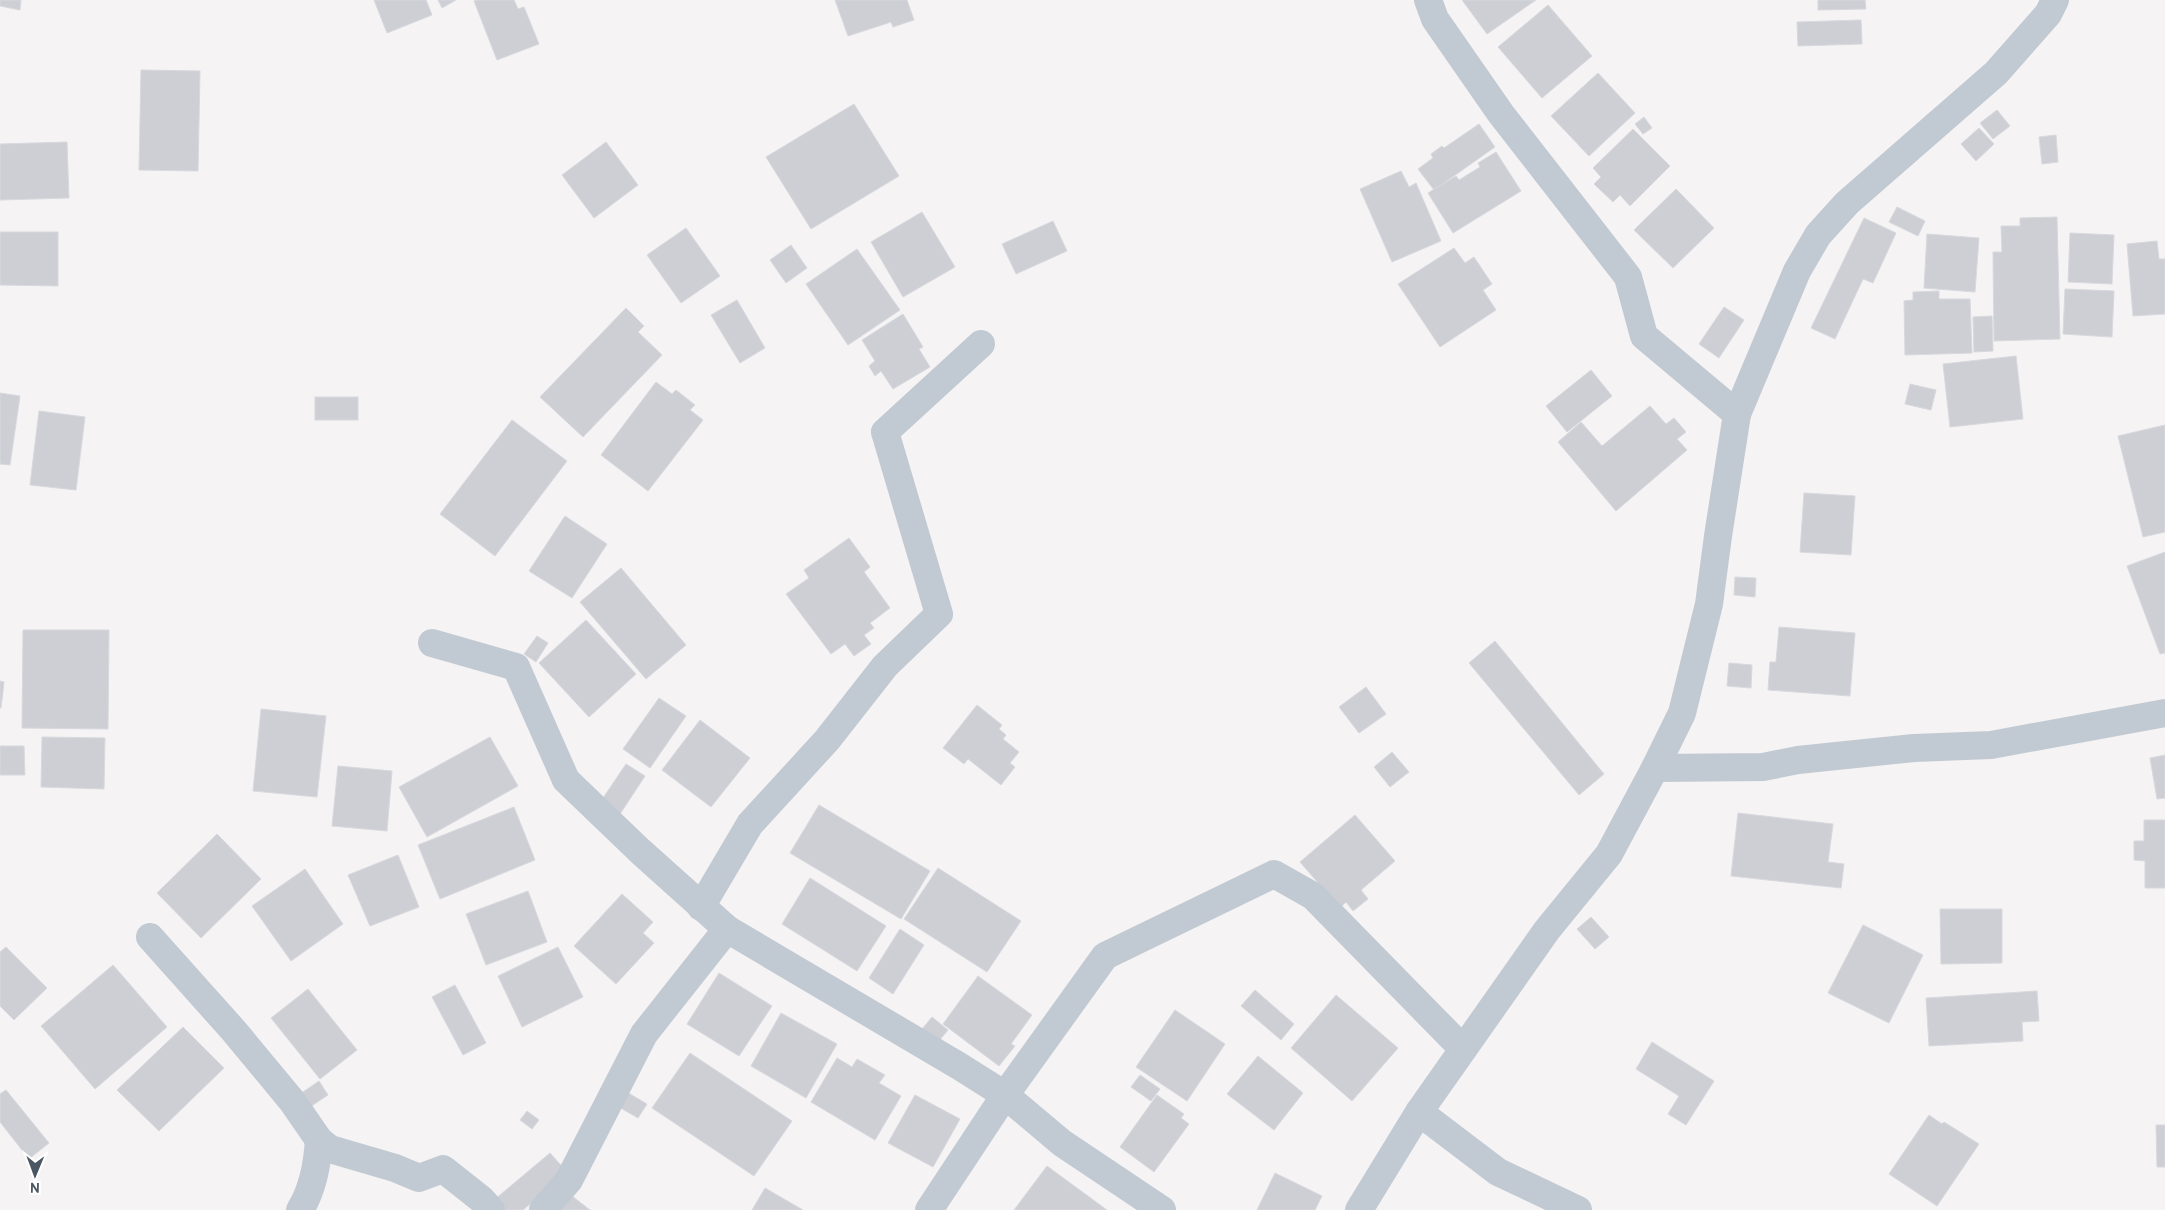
<svg xmlns="http://www.w3.org/2000/svg" width="2165" height="1210" viewBox="0 0 2165 1210" font-family="Overpass,sans-serif">
  <style>
    .building { fill: #cdcfd5; stroke: #d7d9de }
    .lines { fill: none; stroke-linecap: round; stroke-linejoin: round }
    .street { stroke: #c1cad2; stroke-width: 28 }
  </style>
  <rect width="100%" height="100%" fill="#f5f3f3"/>
  <g class="building">
    <polygon points="0,0 21,0 20,10 0,6"/>
    <polygon points="374,0 426,0 432,15 387,33"/>
    <polygon points="438,0 456,0 442,8"/>
    <polygon points="477,0 514,0 518,9 524,7 539,44 497,60 474,1"/>
    <polygon points="835,0 907,0 914,20 893,27 891,22 848,36"/>
    <polygon points="1462,0 1536,0 1487,34"/>
    <polygon points="1818,0 1865,0 1866,9 1818,10"/>
    <polygon points="1548,5 1592,56 1542,98 1498,47"/>
    <polygon points="1861,20 1862,44 1798,46 1797,22"/>
    <polygon points="141,70 200,71 198,171 139,170"/>
    <polygon points="1598,73 1635,113 1589,156 1551,116"/>
    <polygon points="854,104 899,176 811,229 766,157"/>
    <polygon points="1997,110 2010,126 1993,139 1980,123"/>
    <polygon points="1644,117 1652,128 1643,134 1635,124"/>
    <polygon points="1479,124 1495,147 1434,190 1418,169 1433,158 1431,154 1442,146 1444,148"/>
    <polygon points="1979,128 1994,144 1976,161 1961,144"/>
    <polygon points="1633,129 1670,166 1630,206 1620,195 1613,202 1594,184 1601,177 1593,168"/>
    <polygon points="2056,135 2058,162 2042,164 2039,137"/>
    <polygon points="67,142 69,198 0,200 0,144"/>
    <polygon points="606,142 638,185 594,218 562,175"/>
    <polygon points="1496,152 1521,191 1453,233 1428,193 1456,176 1459,180 1480,167 1478,163"/>
    <polygon points="1401,171 1409,187 1416,183 1441,241 1392,262 1360,189"/>
    <polygon points="1676,189 1714,228 1673,268 1634,230"/>
    <polygon points="1897,207 1925,221 1918,236 1889,222"/>
    <polygon points="922,212 955,267 903,297 871,242"/>
    <polygon points="2057,217 2060,339 1994,341 1993,252 2002,252 2001,226 2020,226 2020,218"/>
    <polygon points="1864,218 1896,233 1873,283 1863,279 1835,339 1811,328"/>
    <polygon points="1053,221 1067,251 1016,274 1002,244"/>
    <polygon points="686,228 720,276 681,303 647,255"/>
    <polygon points="0,232 58,232 58,286 0,285"/>
    <polygon points="2070,233 2114,235 2112,284 2068,282"/>
    <polygon points="1927,234 1979,238 1975,292 1924,288"/>
    <polygon points="2157,241 2159,259 2165,259 2165,314 2133,316 2127,244"/>
    <polygon points="791,245 807,268 786,283 770,260"/>
    <polygon points="1454,248 1465,263 1474,257 1492,284 1483,290 1496,310 1440,347 1398,284"/>
    <polygon points="857,249 900,310 848,345 806,284"/>
    <polygon points="2065,289 2114,291 2112,337 2063,334"/>
    <polygon points="1939,291 1939,299 1970,299 1972,353 1905,355 1904,301 1913,300 1913,292"/>
    <polygon points="737,300 765,348 740,363 711,315"/>
    <polygon points="1724,307 1744,320 1719,358 1699,344"/>
    <polygon points="626,308 644,326 638,332 662,355 583,437 540,397"/>
    <polygon points="903,314 923,347 919,349 930,367 893,389 881,371 875,376 869,366 875,361 862,340"/>
    <polygon points="1992,316 1993,351 1974,352 1973,317"/>
    <polygon points="2016,356 2023,419 1950,427 1943,364"/>
    <polygon points="1591,370 1612,396 1567,432 1546,406"/>
    <polygon points="656,382 672,394 676,390 695,405 690,410 703,420 648,491 601,455"/>
    <polygon points="1910,384 1936,390 1931,410 1905,404"/>
    <polygon points="0,393 20,396 10,465 0,464"/>
    <rect x="315" y="397" width="43" height="23"/>
    <polygon points="1650,406 1666,424 1674,418 1686,432 1677,439 1687,450 1616,511 1558,442 1581,422 1602,446"/>
    <polygon points="39,411 85,417 76,490 30,485"/>
    <polygon points="512,420 567,461 495,556 440,514"/>
    <polygon points="2165,425 2165,532 2143,537 2118,436"/>
    <polygon points="1804,493 1855,496 1851,555 1800,552"/>
    <polygon points="565,516 607,544 572,598 529,571"/>
    <polygon points="849,538 870,567 864,572 890,608 870,623 874,628 864,635 871,644 854,656 845,644 831,654 786,594 809,578 804,570"/>
    <polygon points="2165,552 2165,653 2160,654 2127,566"/>
    <polygon points="621,568 686,645 646,679 580,602"/>
    <polygon points="1735,577 1756,578 1755,597 1734,595"/>
    <polygon points="586,620 636,674 589,717 539,663"/>
    <polygon points="1779,627 1855,633 1850,696 1768,690 1770,662 1776,662"/>
    <polygon points="23,630 109,630 108,729 22,728"/>
    <polygon points="537,636 548,643 536,662 524,654"/>
    <polygon points="1495,641 1604,774 1579,795 1469,663"/>
    <polygon points="1729,663 1752,665 1751,688 1727,686"/>
    <polygon points="0,681 4,682 1,708 0,708"/>
    <polygon points="1366,687 1386,714 1359,733 1339,707"/>
    <polygon points="659,698 686,716 650,768 623,749"/>
    <polygon points="977,705 1002,725 999,729 1006,735 1003,739 1019,752 1010,763 1015,767 1001,785 968,759 964,764 943,748"/>
    <polygon points="261,709 326,716 317,797 253,791"/>
    <polygon points="700,720 750,758 711,807 662,770"/>
    <polygon points="42,737 105,738 104,789 41,787"/>
    <polygon points="490,737 518,786 427,837 399,787"/>
    <polygon points="0,746 24,746 25,775 0,775"/>
    <polygon points="1392,752 1409,772 1390,787 1374,767"/>
    <polygon points="2165,755 2165,798 2157,799 2150,758"/>
    <polygon points="626,764 645,776 620,814 601,801"/>
    <polygon points="338,766 392,771 387,831 332,826"/>
    <polygon points="819,805 930,871 901,919 790,853"/>
    <polygon points="514,807 535,860 440,899 418,845"/>
    <polygon points="1738,813 1833,824 1828,862 1844,864 1841,888 1731,876"/>
    <polygon points="1355,815 1395,861 1361,890 1368,899 1353,911 1346,902 1340,908 1300,862"/>
    <polygon points="2144,820 2165,820 2165,888 2145,888 2145,861 2134,860 2134,841 2144,841"/>
    <polygon points="217,834 261,879 201,938 157,893"/>
    <polygon points="398,855 419,907 370,926 348,875"/>
    <polygon points="938,868 1021,921 987,972 904,919"/>
    <polygon points="305,869 343,924 291,961 252,906"/>
    <polygon points="810,878 886,926 857,971 782,924"/>
    <polygon points="528,891 547,942 486,965 466,914"/>
    <polygon points="622,894 653,922 643,933 654,943 616,984 574,946"/>
    <polygon points="1940,909 2002,909 2002,963 1941,964"/>
    <polygon points="1591,917 1609,937 1595,949 1577,929"/>
    <polygon points="1863,925 1923,955 1889,1023 1828,993"/>
    <polygon points="900,929 924,945 893,994 869,978"/>
    <polygon points="6,947 47,988 14,1020 0,1006 0,952"/>
    <polygon points="558,947 583,997 522,1027 498,976"/>
    <polygon points="113,965 167,1027 95,1089 41,1026"/>
    <polygon points="719,973 772,1006 739,1056 687,1024"/>
    <polygon points="978,976 1032,1015 1011,1044 1015,1046 999,1066 943,1024"/>
    <polygon points="455,985 486,1043 463,1055 432,997"/>
    <polygon points="308,989 357,1050 320,1079 271,1018"/>
    <polygon points="1255,990 1294,1024 1281,1040 1241,1006"/>
    <polygon points="2037,991 2039,1021 2022,1022 2023,1041 1929,1046 1926,998"/>
    <polygon points="1336,995 1398,1048 1352,1101 1291,1048"/>
    <polygon points="1175,1010 1225,1044 1187,1101 1136,1067"/>
    <polygon points="781,1013 837,1044 806,1098 751,1066"/>
    <polygon points="932,1017 948,1030 934,1047 918,1034"/>
    <polygon points="183,1027 224,1068 159,1131 117,1090"/>
    <polygon points="1652,1042 1714,1081 1686,1125 1668,1114 1679,1096 1636,1069"/>
    <polygon points="690,1053 792,1121 754,1176 652,1108"/>
    <polygon points="1258,1056 1303,1093 1274,1130 1227,1094"/>
    <polygon points="837,1058 852,1067 857,1059 885,1075 879,1083 901,1096 875,1140 811,1102"/>
    <polygon points="1140,1075 1160,1089 1151,1101 1131,1087"/>
    <polygon points="319,1081 328,1095 310,1107 300,1094"/>
    <polygon points="6,1090 49,1143 29,1159 0,1122 0,1094"/>
    <polygon points="625,1091 647,1104 638,1118 617,1106"/>
    <polygon points="915,1095 960,1119 933,1167 888,1143"/>
    <polygon points="1157,1095 1184,1114 1181,1118 1189,1124 1154,1172 1120,1147"/>
    <polygon points="527,1111 539,1120 532,1129 520,1120"/>
    <polygon points="1929,1115 1942,1124 1944,1122 1979,1144 1937,1206 1889,1174"/>
    <polygon points="2156,1125 2165,1125 2165,1167 2157,1167"/>
    <polygon points="550,1153 567,1172 523,1210 503,1210 494,1200"/>
    <polygon points="1047,1166 1107,1210 1014,1210"/>
    <polygon points="1275,1173 1322,1196 1315,1210 1257,1210"/>
    <polygon points="765,1188 803,1210 752,1210"/>
    <polygon points="567,1192 590,1210 552,1210"/>
  </g>
  <g class="lines">
    <g class="street">
      <polyline points="1428,0 1435,19 1501,114 1628,277 1644,336 1737,414"/>
      <polyline points="432,643 516,667 566,780 640,851 727,929 644,1034 569,1180 543,1210"/>
      <polyline points="1655,768 1763,767 1798,760 1914,748 1991,745 2165,713"/>
      <polyline points="701,907 750,824 827,740 885,666 939,614 885,432 981,344"/>
      <polyline points="727,929 959,1066 1005,1095 1062,1143 1162,1210"/>
      <polyline points="150,937 234,1031 292,1101 319,1140 330,1149 395,1168 419,1178 443,1169 481,1199 491,1210"/>
      <polyline points="1419,1112 1498,1172 1578,1210"/>
      <path d="M300,1210C313,1189 317,1165 319,1140"/>
      <polyline points="929,1210 1005,1095 1105,956 1274,874 1313,896 1463,1049"/>
      <polyline points="1359,1210 1419,1112 1547,930 1609,854 1655,768 1682,713 1709,604 1718,536 1737,414 1797,271 1818,235 1847,203 1996,73 2048,14 2055,0"/>
    </g>
  </g>
  <g transform="translate(35 1175) rotate(181)" stroke="#ffffff" stroke-width="4" paint-order="stroke">
  <path d="M0-4L9 19L0 12L-9 19Z" fill="#4a5661"/>
  <text y="-8" font-size="14" font-weight="bold" text-anchor="middle" fill="#4a5661">N</text>
  </g>
</svg>
